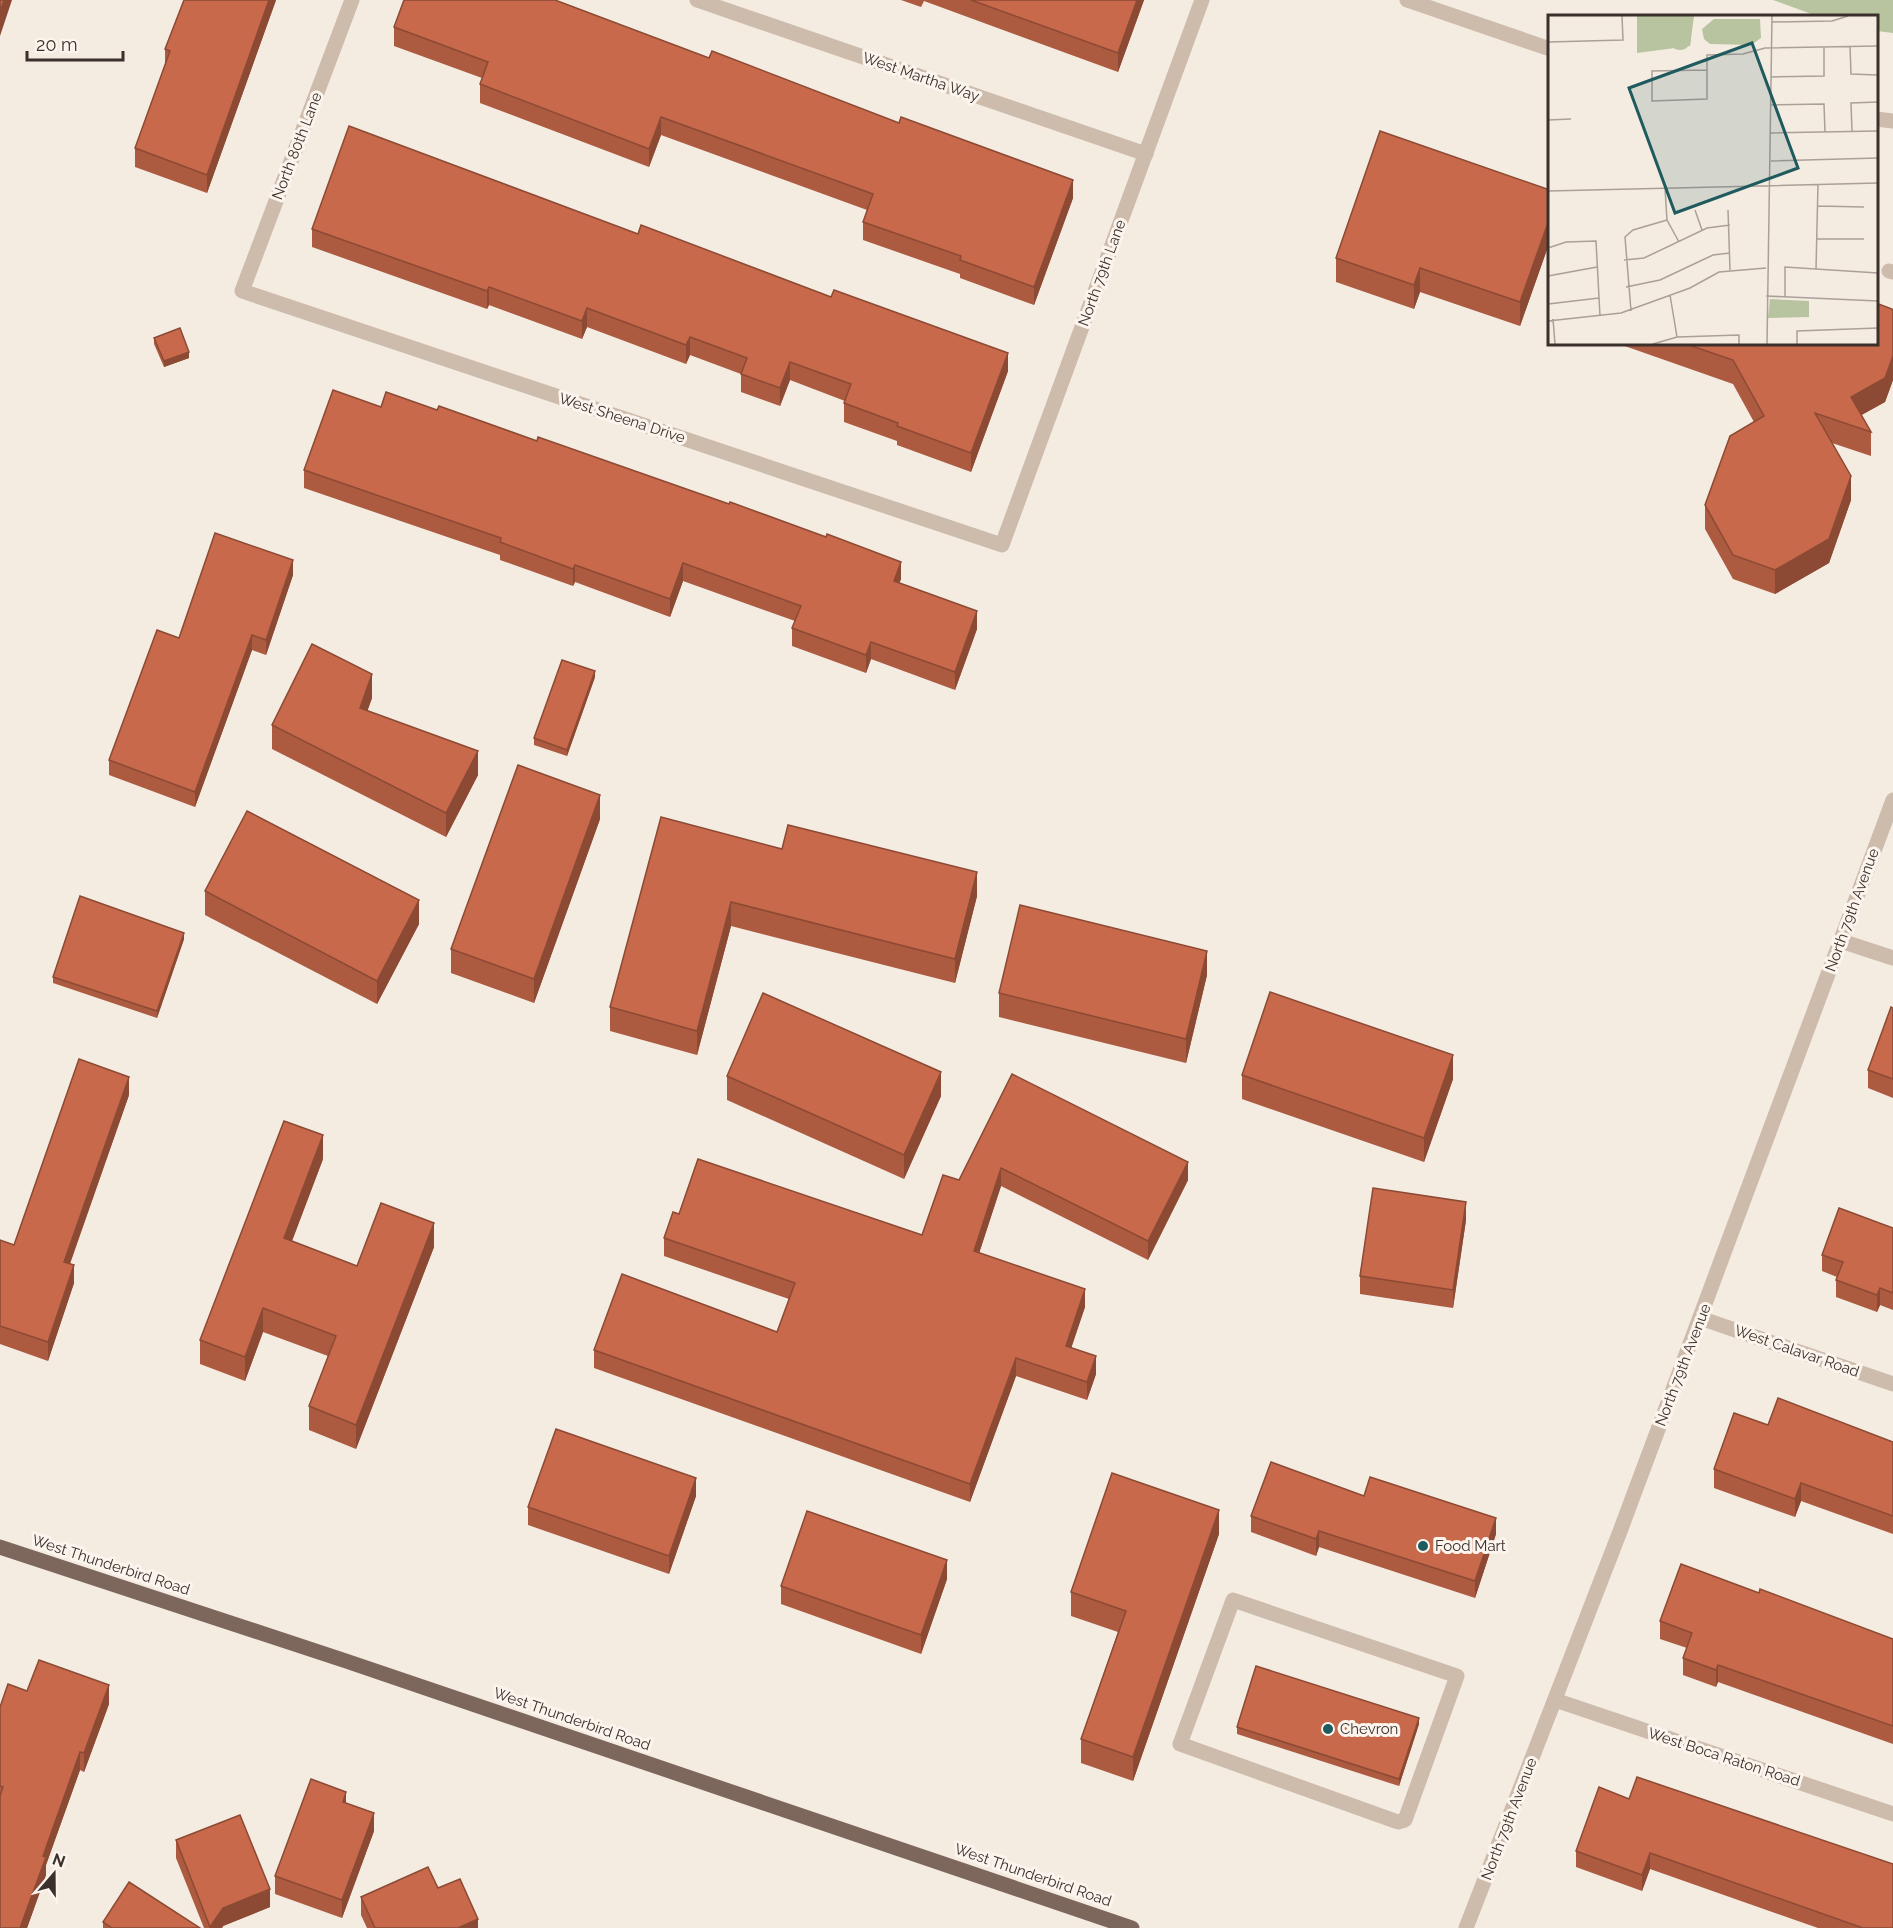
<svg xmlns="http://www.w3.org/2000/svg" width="1893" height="1928" viewBox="0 0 1893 1928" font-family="Raleway,sans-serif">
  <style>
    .pitch { fill: #b8c4a0 }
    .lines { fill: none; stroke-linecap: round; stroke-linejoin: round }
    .minor { stroke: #cdbbac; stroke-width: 15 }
    .major { stroke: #7d675c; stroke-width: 15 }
    .wall { fill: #ac5a40 }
    .shaded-wall { fill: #8c4a34 }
    .building { fill: #c8694b; stroke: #8c4a34; stroke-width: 1.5 }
    .poi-dot { fill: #1f5a5e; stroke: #fbf5ee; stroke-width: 2 }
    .labels { text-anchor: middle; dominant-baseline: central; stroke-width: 6; stroke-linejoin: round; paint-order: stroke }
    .street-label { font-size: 15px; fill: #3b302b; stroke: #fbf5ee }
    .poi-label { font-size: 15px; fill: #3b302b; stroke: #fbf5ee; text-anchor: start }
    .inset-road { fill: none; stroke: #aaa098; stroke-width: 1.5 }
    .view { fill: #1f5a5e; fill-opacity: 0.15; stroke: #1f5a5e; stroke-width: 3 }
    .inset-edge { fill: none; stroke: #3b302b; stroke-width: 3 }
  </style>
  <rect width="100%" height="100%" fill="#f4ebe1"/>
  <polygon class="pitch" points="1773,0 1893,0 1893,33 1877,31 1876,16 1817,16"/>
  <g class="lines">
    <g class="minor">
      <polyline points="352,0 242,291 1002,545 1202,0"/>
      <polyline points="697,0 1146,154"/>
      <polyline points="1407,0 1550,49"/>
      <polyline points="1876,119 1893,121"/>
      <polyline points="1889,271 1893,272"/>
      <polyline points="1841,941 1893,958"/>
      <polyline points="1700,1318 1893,1384"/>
      <polygon points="1233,1600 1457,1676 1405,1820 1398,1822 1180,1744"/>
      <polyline points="1555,1700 1893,1814"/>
      <polyline points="1466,1928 1619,1534 1893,800"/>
    </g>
    <polyline class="major" points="0,1547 346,1661 1132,1928"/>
  </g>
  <g class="wall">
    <polygon points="184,0 276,0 207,193 135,167 135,148 165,66 165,49"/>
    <polygon points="901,0 1144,0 1118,72 924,1 921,7"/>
    <polygon points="394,27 1073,198 1034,305 960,278 960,274 863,240 863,222 867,210 661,135 649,167 480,103 480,84 482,78 394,46"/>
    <polygon points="1550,190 1550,241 1520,326 1420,292 1414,309 1336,282 1336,258"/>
    <polygon points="312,229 638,234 1008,371 971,472 897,445 897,441 844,422 844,403 845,401 790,380 780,406 741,392 741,374 690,355 686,364 587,327 582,339 489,305 487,309 312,247"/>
    <polygon points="1893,311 1893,380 1885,402 1861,415 1871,432 1871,456 1832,443 1851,500 1829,563 1775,594 1733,579 1705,529 1705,505 1754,422 1733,384 1619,344 1876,344"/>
    <polygon points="154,338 189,358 164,367 154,344"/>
    <polygon points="381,407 901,579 899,583 977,629 955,690 871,659 866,673 792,646 792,628 795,621 683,581 670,617 575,582 573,586 500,560 500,555 304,488 304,470"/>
    <polygon points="293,575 266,655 252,650 195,807 109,775 109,760 179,638"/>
    <polygon points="595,677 567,756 534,745 534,738"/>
    <polygon points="372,698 367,711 478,775 446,837 272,749 272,725"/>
    <polygon points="600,819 534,1003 451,973 451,949"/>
    <polygon points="782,849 977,896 955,983 731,926 697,1055 610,1031 610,1007"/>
    <polygon points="205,891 419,924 377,1004 205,915"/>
    <polygon points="184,939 157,1018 53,983 53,977"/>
    <polygon points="1207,975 1186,1063 999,1017 999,993"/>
    <polygon points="1893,1008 1893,1098 1868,1088 1868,1070"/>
    <polygon points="1012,1074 1188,1180 1148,1260 1001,1186 979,1253 1085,1307 1071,1347 1096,1374 1087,1400 1016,1376 970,1502 594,1368 594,1350 777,1332 789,1299 664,1256 664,1238 679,1214 922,1235 959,1180"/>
    <polygon points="1242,1075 1453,1079 1424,1162 1242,1099"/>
    <polygon points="727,1076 941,1096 904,1179 727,1100"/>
    <polygon points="129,1095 70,1264 74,1283 48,1361 0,1344 0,1240 14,1245"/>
    <polygon points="323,1159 292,1241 357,1266 434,1247 356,1449 309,1430 309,1406 328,1356 263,1332 245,1381 200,1364 200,1340"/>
    <polygon points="1466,1220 1453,1308 1360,1294 1360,1276"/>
    <polygon points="1893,1228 1893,1310 1880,1305 1877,1312 1836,1297 1836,1280 1837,1277 1822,1271 1822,1255"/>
    <polygon points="1768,1425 1893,1442 1893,1534 1801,1501 1795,1517 1714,1488 1714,1469"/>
    <polygon points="696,1496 669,1574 528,1525 528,1507"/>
    <polygon points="1364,1496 1496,1534 1475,1598 1319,1547 1316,1556 1251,1532 1251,1516"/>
    <polygon points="1219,1534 1133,1781 1081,1763 1081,1739 1118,1632 1071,1616 1071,1592"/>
    <polygon points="947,1579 921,1654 781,1604 781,1586"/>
    <polygon points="1759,1593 1893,1639 1893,1744 1718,1682 1716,1687 1683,1675 1683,1658 1687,1648 1660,1639 1660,1621"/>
    <polygon points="27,1691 109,1704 84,1772 80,1770 46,1865 46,1875 27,1928 0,1928 0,1707"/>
    <polygon points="1419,1724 1399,1786 1237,1734 1237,1727"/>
    <polygon points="1629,1799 1893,1928 1818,1928 1650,1869 1642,1891 1576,1867 1576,1851"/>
    <polygon points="346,1803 374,1831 342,1918 275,1894 275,1876"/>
    <polygon points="176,1840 270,1907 223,1926 222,1928 204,1928 176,1858"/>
    <polygon points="438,1888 478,1928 367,1928 361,1915 361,1897"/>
    <polygon points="103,1922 200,1928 103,1928"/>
  </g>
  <g class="shaded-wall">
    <polygon points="4,0 12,0 0,36 0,12"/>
    <polygon points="269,0 276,0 207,193 207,175"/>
    <polygon points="1137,0 1144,0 1118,72 1118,53"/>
    <polygon points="661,117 661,135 649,167 649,149"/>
    <polygon points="1073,180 1073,198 1034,305 1034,287"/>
    <polygon points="1550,217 1550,241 1520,326 1520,302"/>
    <polygon points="1420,268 1420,292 1414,309 1414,285"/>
    <polygon points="489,287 489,305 487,309 487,291"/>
    <polygon points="587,308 587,327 582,339 582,321"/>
    <polygon points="690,337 690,355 686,364 686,345"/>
    <polygon points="189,352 189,358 164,367 164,361"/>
    <polygon points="1008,353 1008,371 971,472 971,453"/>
    <polygon points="1893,356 1893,380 1885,402 1851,421 1851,397"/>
    <polygon points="790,362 790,380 780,406 780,388"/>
    <polygon points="1851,476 1851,500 1829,563 1775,594 1775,570"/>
    <polygon points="293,560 293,575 266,655 266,640"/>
    <polygon points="901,562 901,579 894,598 894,581"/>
    <polygon points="683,563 683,581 670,617 670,599"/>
    <polygon points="575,565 575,582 573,586 573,569"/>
    <polygon points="977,611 977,629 955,690 955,672"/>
    <polygon points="252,635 252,650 195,807 195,792"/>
    <polygon points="871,642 871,659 866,673 866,655"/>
    <polygon points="595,671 595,677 567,756 567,750"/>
    <polygon points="372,674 372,698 360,732 360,708"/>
    <polygon points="478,751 478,775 446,837 446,813"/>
    <polygon points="600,795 600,819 534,1003 534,979"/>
    <polygon points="977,872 977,896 955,983 955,959"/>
    <polygon points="419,900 419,924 377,1004 377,981"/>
    <polygon points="731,902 731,926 697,1055 697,1031"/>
    <polygon points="184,933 184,939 157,1018 157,1011"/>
    <polygon points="1207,951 1207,975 1186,1063 1186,1039"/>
    <polygon points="1453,1055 1453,1079 1424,1162 1424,1138"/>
    <polygon points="941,1072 941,1096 904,1179 904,1155"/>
    <polygon points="129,1077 129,1095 64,1280 64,1262"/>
    <polygon points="323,1135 323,1159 284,1262 284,1238"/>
    <polygon points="1188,1162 1188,1180 1148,1260 1148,1241"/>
    <polygon points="1001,1168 1001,1186 974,1269 974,1251"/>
    <polygon points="1466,1202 1466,1220 1453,1308 1453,1290"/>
    <polygon points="434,1223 434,1247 356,1449 356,1425"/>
    <polygon points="74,1265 74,1283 48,1361 48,1342"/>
    <polygon points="1880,1288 1880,1305 1877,1312 1877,1295"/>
    <polygon points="1085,1289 1085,1307 1066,1364 1066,1346"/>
    <polygon points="263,1308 263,1332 245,1381 245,1357"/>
    <polygon points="1096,1356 1096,1374 1087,1400 1087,1382"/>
    <polygon points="1016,1358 1016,1376 970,1502 970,1484"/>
    <polygon points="696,1478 696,1496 669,1574 669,1556"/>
    <polygon points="1801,1483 1801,1501 1795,1517 1795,1499"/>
    <polygon points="1219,1510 1219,1534 1133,1781 1133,1757"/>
    <polygon points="1496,1518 1496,1534 1475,1598 1475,1581"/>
    <polygon points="1319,1531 1319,1547 1316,1556 1316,1539"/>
    <polygon points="947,1560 947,1579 921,1654 921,1635"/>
    <polygon points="1718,1665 1718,1682 1716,1687 1716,1670"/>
    <polygon points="109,1685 109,1704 84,1772 84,1753"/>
    <polygon points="1419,1718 1419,1724 1399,1786 1399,1779"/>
    <polygon points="80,1752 80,1770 46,1865 46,1875 27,1928 20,1928 43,1856"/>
    <polygon points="346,1792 346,1810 343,1802"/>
    <polygon points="374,1813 374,1831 342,1918 342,1900"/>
    <polygon points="1650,1853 1650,1869 1642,1891 1642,1875"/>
    <polygon points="270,1889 270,1907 223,1926 222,1928 210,1928 223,1908"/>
    <polygon points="478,1919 478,1928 458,1928"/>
  </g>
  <g class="building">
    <polygon points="0,0 4,0 0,12"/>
    <polygon points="184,0 269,0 207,175 135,148 170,51 165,49"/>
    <polygon points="404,0 555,0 709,58 712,51 899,123 901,117 1073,180 1034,287 960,260 961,256 863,222 873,194 661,117 649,149 480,84 488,62 394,27"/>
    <polygon points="971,0 1137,0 1118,53"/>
    <polygon points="349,126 638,234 641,225 831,297 834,290 1008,353 971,453 897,426 898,423 844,403 851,384 790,362 780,388 741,374 747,358 690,337 686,345 587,308 582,321 489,287 487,291 312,229"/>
    <polygon points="1380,131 1550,190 1550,217 1520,302 1420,268 1414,285 1336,258"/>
    <polygon points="1876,303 1892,309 1893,311 1893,356 1885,378 1851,397 1871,432 1815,413 1851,476 1829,539 1775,570 1733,555 1705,505 1730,436 1764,416 1733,360 1686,344 1876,344"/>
    <polygon points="180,328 189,352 164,361 154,338"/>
    <polygon points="333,390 381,407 386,392 437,410 439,406 537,441 538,437 729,504 730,502 826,537 827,534 901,562 894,581 977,611 955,672 871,642 866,655 792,628 801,606 683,563 670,599 575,565 573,569 500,542 501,538 304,470"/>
    <polygon points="215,533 293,560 266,640 252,635 195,792 109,760 157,630 179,638"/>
    <polygon points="312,644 372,674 360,708 478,751 446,813 272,725"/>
    <polygon points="562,660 595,671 567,750 534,738"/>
    <polygon points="518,765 600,795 534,979 451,949"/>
    <polygon points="247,811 419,900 377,981 205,891"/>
    <polygon points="661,817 782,849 788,825 977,872 955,959 731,902 697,1031 610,1007"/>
    <polygon points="80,896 184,933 157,1011 53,977"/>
    <polygon points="1020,905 1207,951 1186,1039 999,993"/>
    <polygon points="1270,992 1453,1055 1424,1138 1242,1075"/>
    <polygon points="763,993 941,1072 904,1155 727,1076"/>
    <polygon points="1891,1007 1893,1008 1893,1079 1868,1070"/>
    <polygon points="79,1059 129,1077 64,1262 74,1265 48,1342 0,1326 0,1240 14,1245"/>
    <polygon points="1012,1074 1188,1162 1148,1241 1001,1168 974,1251 1085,1289 1066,1346 1096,1356 1087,1382 1016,1358 970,1484 594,1350 622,1274 777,1332 795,1283 664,1238 673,1212 679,1214 698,1159 922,1235 943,1175 959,1180"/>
    <polygon points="284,1121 323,1135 284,1238 357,1266 381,1203 434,1223 356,1425 309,1406 336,1336 263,1308 245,1357 200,1340"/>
    <polygon points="1373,1188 1466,1202 1453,1290 1360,1276"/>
    <polygon points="1839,1208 1893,1228 1893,1293 1880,1288 1877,1295 1836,1280 1843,1262 1822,1255"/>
    <polygon points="1778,1398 1893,1442 1893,1516 1801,1483 1795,1499 1714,1469 1734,1413 1768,1425"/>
    <polygon points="556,1429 696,1478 669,1556 528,1507"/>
    <polygon points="1271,1462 1364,1496 1370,1477 1496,1518 1475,1581 1319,1531 1316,1539 1251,1516"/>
    <polygon points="1112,1473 1219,1510 1133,1757 1081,1739 1126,1611 1071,1592"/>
    <polygon points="807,1511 947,1560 921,1635 781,1586"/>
    <polygon points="1681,1564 1759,1593 1760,1589 1893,1639 1893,1726 1718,1665 1716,1670 1683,1658 1692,1633 1660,1621"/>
    <polygon points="39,1660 109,1685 84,1753 80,1752 43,1856 46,1857 20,1928 0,1928 0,1796 3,1787 0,1786 0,1707 8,1684 27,1691"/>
    <polygon points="1256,1666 1419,1718 1399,1779 1237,1727"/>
    <polygon points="1637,1777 1893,1864 1893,1928 1863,1928 1650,1853 1642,1875 1576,1851 1599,1787 1629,1799"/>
    <polygon points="311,1779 346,1792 343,1802 374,1813 342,1900 275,1876"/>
    <polygon points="240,1815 270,1889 223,1908 210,1927 176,1840"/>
    <polygon points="428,1867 438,1888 460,1879 478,1919 458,1928 375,1928 361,1897"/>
    <polygon points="129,1882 200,1928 112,1928 103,1922"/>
  </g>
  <g class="poi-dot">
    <circle cx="1423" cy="1546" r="6"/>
    <circle cx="1328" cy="1729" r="6"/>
  </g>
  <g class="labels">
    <g class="street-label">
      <text transform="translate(921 77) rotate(19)">West Martha Way</text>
      <text transform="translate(297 146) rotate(-69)">North 80th Lane</text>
      <text transform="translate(1102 273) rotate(-70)">North 79th Lane</text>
      <text transform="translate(622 418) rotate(18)">West Sheena Drive</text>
      <text transform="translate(1852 910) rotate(-70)">North 79th Avenue</text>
      <text transform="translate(1797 1351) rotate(19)">West Calavar Road</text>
      <text transform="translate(1683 1365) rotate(-69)">North 79th Avenue</text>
      <text transform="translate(111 1565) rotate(18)">West Thunderbird Road</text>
      <text transform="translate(572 1719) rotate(19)">West Thunderbird Road</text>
      <text transform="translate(1724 1757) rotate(18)">West Boca Raton Road</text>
      <text transform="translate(1509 1819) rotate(-69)">North 79th Avenue</text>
      <text transform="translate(1033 1875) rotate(19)">West Thunderbird Road</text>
    </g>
    <g class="poi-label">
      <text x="1435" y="1546">Food Mart</text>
      <text x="1340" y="1729">Chevron</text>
    </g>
  </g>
  <g transform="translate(1548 15)">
    <rect width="330" height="330" fill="#f4ebe1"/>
    <path d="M89,1H146L142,31L89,38ZM222,284L261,286V302L220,303Z" fill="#b8c4a0"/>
    <path d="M166,4H212L213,23L203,30L162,29L156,24L154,14ZM121 24a11 11 0 1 1 22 0a11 11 0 1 1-22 0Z" fill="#b8c4a0"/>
    <path class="inset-road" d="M224,7L284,6L300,1M0,27L75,25L74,1M302,31L303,59L330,60M159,55L104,56V86L159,84V40L195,39L217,33L330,31M223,62L276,61V32M223,90L276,89L277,117M0,105L23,104M304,116L303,88L330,87M223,118L330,116M223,146L330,143M117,173L119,205L131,227M0,176L330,168M270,191L316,192M147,195L154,215M180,195L182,255M269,224H316M0,233L18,227L48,226L52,301M76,245L96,243L159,213L182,210M268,254L270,169M0,261L49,252M78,272L112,265L165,240L182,238M122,280L129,322M218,281L330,286M237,282V252L330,258M0,289L51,283M83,296L77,222L85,215L119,205M5,304L7,329M0,306L73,298L142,273L171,257L218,253M105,329L129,322L191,320V329M219,329L224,1M249,329V316L330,313"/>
    <path class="view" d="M204,28L250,153L127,198L81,73Z"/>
    <rect width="330" height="330" class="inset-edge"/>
  </g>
  <g transform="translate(54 1874) rotate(20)" stroke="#fbf5ee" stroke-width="4.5" paint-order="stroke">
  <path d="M0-4.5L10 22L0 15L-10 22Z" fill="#3b302b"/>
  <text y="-9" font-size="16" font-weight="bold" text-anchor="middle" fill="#3b302b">N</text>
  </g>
  <path d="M27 51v9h96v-9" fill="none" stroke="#3b302b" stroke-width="3"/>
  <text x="36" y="51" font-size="18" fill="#3b302b" stroke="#fbf5ee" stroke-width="4.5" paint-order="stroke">20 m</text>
</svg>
